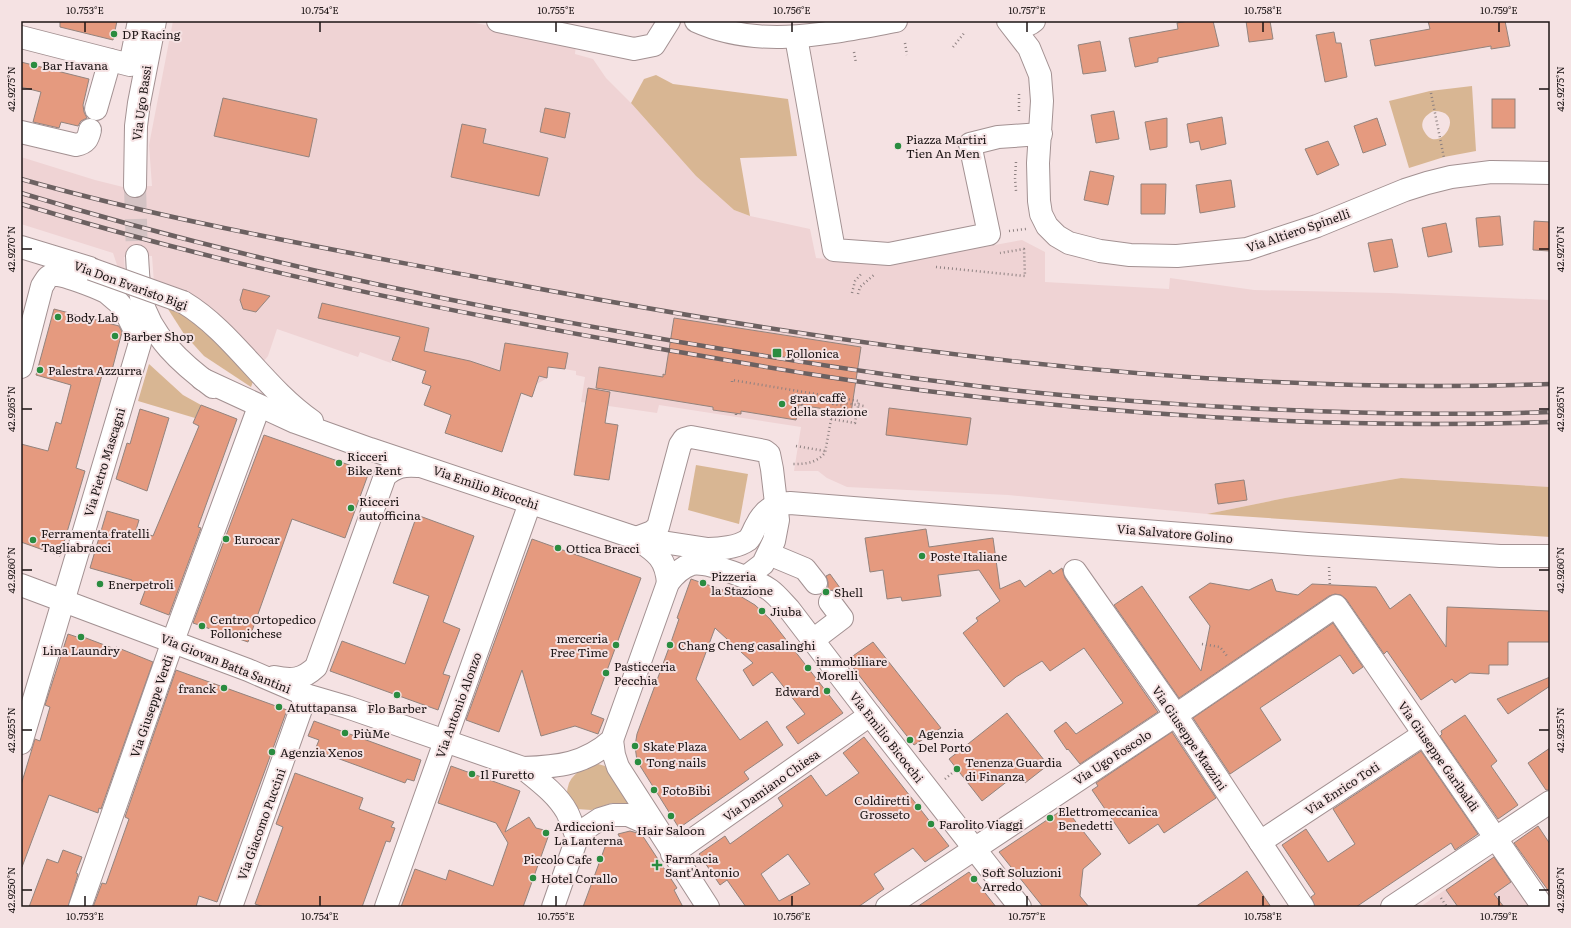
<svg xmlns="http://www.w3.org/2000/svg" width="1571" height="928" viewBox="0 0 1571 928" font-family="Literata,serif">
  <style>
    .built { fill: #efd3d4 }
    .green { fill: #d8b693; fill-rule: evenodd }
    .building { fill: #e59a7f; stroke: #93837d; fill-rule: evenodd }
    .lines { fill: none; stroke-linecap: round; stroke-linejoin: round }
    .minor-tunnel { stroke: #d4c3c4; stroke-width: 22; stroke-dasharray: 22 11; stroke-linecap: butt }
    .minor-casing { stroke: #a39192; stroke-width: 24 }
    .path { stroke: #8d8080; stroke-width: 2.5; stroke-dasharray: 1 3; stroke-linecap: butt }
    .minor { stroke: #fff; stroke-width: 22 }
    .rail-casing { stroke: #6c6161; stroke-width: 4.5 }
    .rail { stroke: #f5e2e3; stroke-width: 3; stroke-dasharray: 9; stroke-linecap: butt }
    .minor-bridge-casing { stroke: #a39192; stroke-width: 24; stroke-linecap: butt }
    .path-bridge { stroke: #8d8080; stroke-width: 2.5; stroke-dasharray: 1 3; stroke-linecap: butt }
    .minor-bridge { stroke: #fff; stroke-width: 22 }
    .ticks { fill: none; stroke: #1c1515; stroke-width: 1.5 }
    .poi-dot { fill: #2a8c40; stroke: #f5e2e3; stroke-width: 1.5 }
    .labels { text-anchor: middle; dominant-baseline: central; stroke-width: 4; stroke-linejoin: round; paint-order: stroke }
    .poi-label { font-size: 12px; fill: #1c1515; stroke: #f5e2e3; text-anchor: start }
    .street-label { font-size: 12px; fill: #1c1515; stroke: #f5e2e3 }
    .neatline { fill: none; stroke: #1c1515; stroke-width: 1.5 }
    .ticks-label { font-size: 10px; text-anchor: middle; fill: #1c1515 }
  </style>
  <rect width="100%" height="100%" fill="#f5e2e3"/>
  <g class="built">
    <polygon points="173,21 466,21 576,44 575,54 593,59 606,78 631,103 696,176 734,210 750,216 810,229 816,258 878,264 929,257 1022,240 1045,252 1045,282 1169,289 1170,278 1254,290 1389,293 1550,300 1550,487 1401,478 1285,498 1207,514 1008,495 847,487 827,478 818,471 794,471 801,427 659,405 657,413 581,402 585,377 576,375 576,371 559,368 561,351 551,350 547,378 537,384 473,362 398,345 391,363 360,352 358,357 277,329 268,356 264,361 233,332 219,315 201,302 154,283 152,256 124,257 125,273 119,271 113,253 21,224 21,157 95,180 123,187 152,186 149,145"/>
    <polygon points="1496,855 1531,907 1420,907"/>
  </g>
  <g class="green">
    <polygon points="656,75 673,84 788,99 797,156 740,158 750,216 734,210 696,176 631,103 644,79"/>
    <path d="M1472,86L1476,151L1444,157L1409,168L1389,101L1430,91ZM1434,111C1469,111 1438,158 1424,131C1419,122 1426,114 1434,111Z"/>
    <polygon points="168,309 186,314 255,376 251,387 204,356 184,334"/>
    <polygon points="149,364 183,395 201,405 195,418 138,401"/>
    <polygon points="696,465 748,474 739,524 688,510"/>
    <polygon points="1401,478 1550,487 1550,537 1207,514 1285,498"/>
    <path d="M598,764L605,766L632,805L612,803L591,810L577,809C574,805 570,800 568,796C566,792 568,787 569,783C575,771 585,767 598,764Z"/>
  </g>
  <g class="building">
    <polygon points="60,21 117,21 113,40 60,27"/>
    <polygon points="1188,21 1213,21 1219,46 1158,58 1158,62 1135,67 1129,38 1178,29 1177,23"/>
    <polygon points="1246,21 1270,21 1273,39 1249,42"/>
    <polygon points="1428,21 1505,21 1510,46 1491,49 1491,46 1375,66 1370,40 1430,29"/>
    <polygon points="1334,32 1336,43 1341,43 1347,77 1325,82 1316,35"/>
    <polygon points="1100,41 1106,71 1083,74 1078,45"/>
    <polygon points="21,62 89,79 83,105 84,112 87,118 81,121 78,126 61,122 59,128 33,122 41,92 21,87"/>
    <polygon points="223,98 317,119 309,157 214,136"/>
    <rect x="1492" y="99" width="23" height="29"/>
    <polygon points="545,108 570,113 565,138 540,132"/>
    <polygon points="1114,111 1119,139 1096,143 1091,115"/>
    <polygon points="1222,117 1226,144 1201,150 1199,141 1190,143 1187,124"/>
    <polygon points="1167,118 1167,147 1150,150 1145,122"/>
    <polygon points="1377,118 1386,145 1363,153 1354,126"/>
    <polygon points="462,124 486,129 483,143 548,158 539,196 451,177"/>
    <polygon points="1328,141 1339,165 1317,175 1305,149"/>
    <polygon points="1090,171 1114,176 1108,205 1084,200"/>
    <polygon points="1231,180 1235,207 1200,213 1196,185"/>
    <polygon points="1141,184 1166,184 1165,214 1141,214"/>
    <polygon points="1500,216 1503,245 1479,247 1476,218"/>
    <polygon points="1534,221 1550,222 1550,251 1533,250"/>
    <polygon points="1446,223 1452,252 1428,257 1422,228"/>
    <polygon points="1392,239 1398,267 1374,272 1368,243"/>
    <polygon points="243,289 270,296 256,312 243,309 240,300"/>
    <polygon points="322,303 429,328 424,351 470,361 500,371 505,343 568,353 565,369 548,367 547,378 539,376 532,397 521,393 502,452 445,433 451,415 424,405 431,386 422,383 426,371 392,360 400,337 318,318"/>
    <polygon points="54,309 119,326 122,332 112,370 104,368 76,468 85,471 60,556 21,542 21,444 48,451 56,422 61,424 71,385 36,375"/>
    <polygon points="674,318 861,347 851,413 799,405 796,420 741,411 741,414 713,410 713,407 596,388 599,367 663,377 663,374 665,375"/>
    <polygon points="588,388 610,392 605,423 618,425 609,480 574,475"/>
    <polygon points="201,405 237,419 198,527 201,528 169,615 140,604 146,588 131,583 132,580 90,568 107,511 139,520 136,530 153,536 199,426 193,423"/>
    <polygon points="889,408 971,418 967,445 886,435"/>
    <polygon points="140,409 169,418 147,491 116,479 127,443 130,444"/>
    <polygon points="264,435 369,472 345,538 292,519 248,642 193,623"/>
    <polygon points="1244,480 1247,500 1218,504 1215,484"/>
    <polygon points="417,515 474,536 443,622 460,629 443,674 450,676 438,710 330,671 342,641 405,664 429,596 393,583"/>
    <polygon points="926,529 929,547 993,538 1000,589 1020,580 1025,587 1050,570 1053,574 1062,568 1065,578 1158,712 1080,764 1068,749 1067,750 1054,731 1066,722 1076,734 1123,703 1084,648 1050,671 1042,661 1016,677 1004,687 963,633 978,621 976,618 1000,601 979,570 938,575 941,596 902,601 901,597 887,599 883,570 870,572 865,538"/>
    <polygon points="532,539 641,578 591,714 604,719 598,734 575,726 541,736 522,670 499,732 466,720"/>
    <polygon points="830,574 843,592 840,595 835,590 825,591 828,587 828,582 826,576"/>
    <polygon points="691,579 740,596 755,605 770,619 843,713 798,744 786,727 805,714 772,672 753,686 743,670 753,663 715,628 696,679 740,740 767,721 783,745 744,772 749,779 679,828 637,761 635,746 637,734 670,645 679,619 677,618"/>
    <polygon points="1272,579 1276,591 1298,595 1312,584 1376,587 1390,609 1410,594 1446,647 1447,607 1550,611 1550,642 1508,642 1508,665 1489,665 1489,674 1470,673 1455,683 1452,679 1421,700 1387,651 1384,654 1346,599 1341,595 1335,594 1329,596 1179,698 1114,605 1142,586 1201,671 1210,626 1189,597 1210,583 1249,590"/>
    <polygon points="1333,623 1363,667 1353,674 1340,655 1260,708 1281,740 1230,774 1193,718"/>
    <polygon points="68,634 77,637 78,635 115,649 116,647 153,662 101,809 99,808 98,813 49,795 22,867 21,867 21,785 35,739 40,741 50,707 45,705"/>
    <polygon points="873,642 941,728 914,745 847,660"/>
    <polygon points="176,670 287,710 217,902 199,896 196,907 93,907 102,883 106,884 129,819 125,817"/>
    <polygon points="1550,677 1550,686 1508,714 1497,699"/>
    <polygon points="1007,713 1048,765 1025,783 1018,773 982,801 949,759"/>
    <polygon points="1465,715 1497,761 1491,766 1518,805 1498,819 1440,736 1442,734 1441,731"/>
    <polygon points="314,721 421,760 414,781 407,779 405,783 315,750 319,740 308,736"/>
    <polygon points="1172,732 1216,798 1164,833 1158,824 1129,844 1092,790 1098,786 1096,783"/>
    <path d="M864,737L949,846L925,862L913,848L874,874L884,889L858,907H746L727,880L720,885L699,854L725,836L730,844L783,806L778,798L811,775L826,796L859,773L843,753ZM788,854L810,884L779,901L761,874Z"/>
    <polygon points="1550,748 1550,790 1546,790 1528,763"/>
    <polygon points="1421,751 1478,834 1455,850 1451,843 1356,907 1315,907 1311,897 1315,894 1282,845 1306,829 1328,862 1355,844 1333,809"/>
    <polygon points="451,766 520,791 505,832 529,817 536,828 544,830 548,837 523,907 401,907 415,869 446,880 449,870 493,886 508,843 496,823 438,803"/>
    <polygon points="295,773 363,798 359,809 394,822 391,827 395,828 390,842 386,841 362,907 264,907 255,904 283,827 276,824"/>
    <polygon points="1065,808 1101,854 1083,869 1080,896 1089,907 1043,907 999,852"/>
    <polygon points="1538,826 1550,844 1550,893 1514,843"/>
    <polygon points="630,831 641,834 644,838 677,888 674,890 683,907 583,907 605,847 608,844 621,840 618,834"/>
    <polygon points="63,850 82,857 76,873 78,874 68,907 29,907 47,859 58,863"/>
    <polygon points="1494,857 1511,882 1494,894 1504,907 1458,907 1446,890"/>
    <polygon points="1247,871 1271,907 1195,907 1235,880"/>
    <polygon points="969,872 996,907 917,907"/>
  </g>
  <g class="lines">
    <polyline class="minor-tunnel" points="135,186 137,256"/>
    <defs>
      <g id="minor">
        <polyline points="498,21 634,49 654,45 669,21"/>
        <path d="M696,21C760,50 830,33 896,21"/>
        <polyline points="1008,21 1029,48 1040,75 1042,101 1038,163 1039,201 1041,214 1047,226 1057,236 1069,243 1100,251 1130,255 1177,256 1247,249 1317,226 1405,190 1427,183 1451,177 1491,172 1550,173"/>
        <path d="M1009,21C1017,27 1026,28 1034,21"/>
        <polyline points="21,37 130,65 139,21"/>
        <polyline points="796,37 834,250 889,254 989,234 970,144 998,137 1041,134"/>
        <polyline points="96,109 110,60"/>
        <path d="M21,132L76,145C86,143 88,139 90,130"/>
        <polyline points="135,186 136,126 139,103 155,21"/>
        <polyline points="21,247 90,268"/>
        <path d="M137,256C138,270 138,283 141,297C150,336 182,364 213,387"/>
        <path d="M183,302C233,332 263,387 312,421"/>
        <path d="M21,367L42,286C45,282 47,276 52,275C59,272 98,288 106,292C110,295 114,299 118,302C129,314 134,329 140,343L21,743"/>
        <path d="M202,379L295,422L370,449L636,538L708,549C720,549 738,547 748,540C752,536 753,531 756,526C763,511 773,503 790,503L1308,544L1500,556H1550"/>
        <polyline points="636,538 652,532 658,527 680,445 684,439 691,437 765,451 769,454 772,469 778,520 774,541 763,564 746,577"/>
        <path d="M637,539C656,552 666,558 668,583"/>
        <polyline points="769,554 805,569 816,583"/>
        <polyline points="1075,571 1176,715 1303,907"/>
        <path d="M21,585L248,670L306,695L347,707L523,768C539,781 557,794 567,812C571,820 574,830 577,838"/>
        <polyline points="813,640 842,618 830,602"/>
        <path d="M274,677C292,681 302,680 316,667L385,476C396,466 404,465 418,466"/>
        <polyline points="612,740 614,755 618,767 708,907"/>
        <path d="M523,768C558,767 585,764 612,740L668,583C674,575 682,567 692,564C708,561 756,580 770,590C777,595 783,603 789,609L880,728L1020,907"/>
        <polyline points="1260,842 1424,734"/>
        <polyline points="672,854 870,715"/>
        <polyline points="80,907 173,641 256,415"/>
        <polyline points="231,907 306,695"/>
        <polyline points="386,907 530,503"/>
        <polyline points="553,907 577,838 588,827 600,819 613,815 628,815 655,827"/>
        <polyline points="887,907 1176,715 1336,606 1543,907"/>
        <polyline points="1392,907 1550,802"/>
      </g>
    </defs>
    <use href="#minor" class="minor-casing"/>
    <g class="path">
      <polyline points="905,43 907,55"/>
      <polyline points="953,47 965,32"/>
      <polyline points="854,52 856,63"/>
      <polyline points="1431,93 1444,158"/>
      <polyline points="1019,111 1019,94"/>
      <polyline points="1016,162 1015,178 1016,191"/>
      <polyline points="1009,231 1026,229"/>
      <polyline points="936,267 1025,276 1024,249 1000,253"/>
      <polyline points="852,293 855,281 862,273"/>
      <polyline points="858,294 860,287 875,274"/>
      <path d="M732,382V380L834,397L833,404L847,406L846,416L832,414L825,453C816,463 806,464 793,464"/>
      <polyline points="802,405 804,396 811,398"/>
      <polyline points="736,415 736,413"/>
      <polyline points="831,419 855,423 859,401 834,397 835,393"/>
      <polyline points="796,446 825,451"/>
      <polyline points="1329,567 1330,587"/>
      <polyline points="1202,644 1220,647 1227,656"/>
      <polyline points="945,779 957,769"/>
      <polyline points="1441,898 1447,907"/>
    </g>
    <use href="#minor" class="minor"/>
    <defs>
      <g id="rail">
        <path d="M21,179C169,221 325,248 477,277C831,345 1189,397 1550,384"/>
        <path d="M21,193C235,258 454,304 674,341C764,356 853,371 944,382C1044,395 1145,403 1246,408C1347,413 1449,416 1550,412"/>
        <path d="M21,204C225,266 434,309 644,346C743,363 843,381 944,393C1144,417 1348,429 1550,422"/>
      </g>
    </defs>
    <use href="#rail" class="rail-casing"/>
    <use href="#rail" class="rail"/>
    <defs>
      <polyline id="minor-bridge" points="91,269 183,302"/>
    </defs>
    <use href="#minor-bridge" class="minor-bridge-casing"/>
    <polyline class="path-bridge" points="811,398 864,406"/>
    <use href="#minor-bridge" class="minor-bridge"/>
  </g>
  <path class="ticks" d="M85,22V32M320,22V32M556,22V32M792,22V32M1027,22V32M1263,22V32M1499,22V32M22,89H32M1539,89H1549M22,249H32M1539,249H1549M22,409H32M1539,409H1549M22,570H32M1539,570H1549M22,730H32M1539,730H1549M22,890H32M1539,890H1549M85,896V906M320,896V906M556,896V906M792,896V906M1027,896V906M1263,896V906M1499,896V906"/>
  <g class="poi-dot">
    <circle cx="114" cy="34" r="4"/>
    <circle cx="34" cy="65" r="4"/>
    <circle cx="898" cy="146" r="4"/>
    <circle cx="58" cy="317" r="4"/>
    <circle cx="115" cy="336" r="4"/>
    <rect x="772" y="348" width="10" height="10" rx="2"/>
    <circle cx="40" cy="370" r="4"/>
    <circle cx="782" cy="404" r="4"/>
    <circle cx="339" cy="463" r="4"/>
    <circle cx="351" cy="508" r="4"/>
    <circle cx="226" cy="539" r="4"/>
    <circle cx="33" cy="540" r="4"/>
    <circle cx="558" cy="548" r="4"/>
    <circle cx="922" cy="556" r="4"/>
    <circle cx="703" cy="583" r="4"/>
    <circle cx="100" cy="584" r="4"/>
    <circle cx="826" cy="592" r="4"/>
    <circle cx="762" cy="611" r="4"/>
    <circle cx="202" cy="626" r="4"/>
    <circle cx="81" cy="637" r="4"/>
    <circle cx="616" cy="645" r="4"/>
    <circle cx="670" cy="645" r="4"/>
    <circle cx="808" cy="668" r="4"/>
    <circle cx="606" cy="673" r="4"/>
    <circle cx="224" cy="688" r="4"/>
    <circle cx="827" cy="691" r="4"/>
    <circle cx="397" cy="695" r="4"/>
    <circle cx="279" cy="707" r="4"/>
    <circle cx="345" cy="733" r="4"/>
    <circle cx="910" cy="740" r="4"/>
    <circle cx="635" cy="746" r="4"/>
    <circle cx="272" cy="752" r="4"/>
    <circle cx="638" cy="762" r="4"/>
    <circle cx="957" cy="769" r="4"/>
    <circle cx="472" cy="774" r="4"/>
    <circle cx="654" cy="790" r="4"/>
    <circle cx="918" cy="807" r="4"/>
    <circle cx="671" cy="816" r="4"/>
    <circle cx="1050" cy="818" r="4"/>
    <circle cx="931" cy="824" r="4"/>
    <circle cx="546" cy="833" r="4"/>
    <circle cx="600" cy="859" r="4"/>
    <path d="M655 859h4v4h4v4h-4v4h-4v-4h-4v-4h4z"/>
    <circle cx="533" cy="878" r="4"/>
    <circle cx="974" cy="879" r="4"/>
  </g>
  <g class="labels">
    <g class="poi-label">
      <text x="122" y="34">DP Racing</text>
      <text x="42" y="65">Bar Havana</text>
      <text x="906" y="139">Piazza Martiri<tspan x="906" dy="14">Tien An Men</tspan></text>
      <text x="66" y="317">Body Lab</text>
      <text x="123" y="336">Barber Shop</text>
      <text x="786" y="353">Follonica</text>
      <text x="48" y="370">Palestra Azzurra</text>
      <text x="790" y="397">gran caffè<tspan x="790" dy="14">della stazione</tspan></text>
      <text x="347" y="456">Ricceri<tspan x="347" dy="14">Bike Rent</tspan></text>
      <text x="359" y="501">Ricceri<tspan x="359" dy="14">autofficina</tspan></text>
      <text x="41" y="533">Ferramenta fratelli<tspan x="41" dy="14">Tagliabracci</tspan></text>
      <text x="234" y="539">Eurocar</text>
      <text x="566" y="548">Ottica Bracci</text>
      <text x="930" y="556">Poste Italiane</text>
      <text x="711" y="576">Pizzeria<tspan x="711" dy="14">la Stazione</tspan></text>
      <text x="108" y="584">Enerpetroli</text>
      <text x="834" y="592">Shell</text>
      <text x="770" y="611">Jiuba</text>
      <text x="210" y="619">Centro Ortopedico<tspan x="210" dy="14">Follonichese</tspan></text>
      <text x="608" y="638" text-anchor="end">merceria<tspan x="608" dy="14">Free Time</tspan></text>
      <text x="678" y="645">Chang Cheng casalinghi</text>
      <text x="81" y="650" text-anchor="middle">Lina Laundry</text>
      <text x="816" y="661">immobiliare<tspan x="816" dy="14">Morelli</tspan></text>
      <text x="614" y="666">Pasticceria<tspan x="614" dy="14">Pecchia</tspan></text>
      <text x="216" y="688" text-anchor="end">franck</text>
      <text x="819" y="691" text-anchor="end">Edward</text>
      <text x="287" y="707">Atuttapansa</text>
      <text x="397" y="708" text-anchor="middle">Flo Barber</text>
      <text x="353" y="733">PiùMe</text>
      <text x="918" y="733">Agenzia<tspan x="918" dy="14">Del Porto</tspan></text>
      <text x="643" y="746">Skate Plaza</text>
      <text x="280" y="752">Agenzia Xenos</text>
      <text x="646" y="762">Tong nails</text>
      <text x="965" y="762">Tenenza Guardia<tspan x="965" dy="14">di Finanza</tspan></text>
      <text x="480" y="774">Il Furetto</text>
      <text x="662" y="790">FotoBibi</text>
      <text x="910" y="800" text-anchor="end">Coldiretti<tspan x="910" dy="14">Grosseto</tspan></text>
      <text x="1058" y="811">Elettromeccanica<tspan x="1058" dy="14">Benedetti</tspan></text>
      <text x="939" y="824">Farolito Viaggi</text>
      <text x="554" y="826">Ardiccioni<tspan x="554" dy="14">La Lanterna</tspan></text>
      <text x="671" y="830" text-anchor="middle">Hair Saloon</text>
      <text x="665" y="858">Farmacia<tspan x="665" dy="14">Sant'Antonio</tspan></text>
      <text x="592" y="859" text-anchor="end">Piccolo Cafe</text>
      <text x="982" y="872">Soft Soluzioni<tspan x="982" dy="14">Arredo</tspan></text>
      <text x="541" y="878">Hotel Corallo</text>
    </g>
    <g class="street-label">
      <text transform="translate(141 103) rotate(-82)">Via Ugo Bassi</text>
      <text transform="translate(1298 230) rotate(-19)">Via Altiero Spinelli</text>
      <text transform="translate(131 285) rotate(20)">Via Don Evaristo Bigi</text>
      <text transform="translate(104 462) rotate(-73)">Via Pietro Mascagni</text>
      <text transform="translate(486 487) rotate(19)">Via Emilio Bicocchi</text>
      <text transform="translate(1175 533) rotate(5)">Via Salvatore Golino</text>
      <text transform="translate(226 663) rotate(22)">Via Giovan Batta Santini</text>
      <text transform="translate(458 705) rotate(-70)">Via Antonio Alonzo</text>
      <text transform="translate(151 706) rotate(-71)">Via Giuseppe Verdi</text>
      <text transform="translate(887 737) rotate(52)">Via Emilio Bicocchi</text>
      <text transform="translate(1190 738) rotate(56)">Via Giuseppe Mazzini</text>
      <text transform="translate(1439 756) rotate(55)">Via Giuseppe Garibaldi</text>
      <text transform="translate(1112 757) rotate(-33)">Via Ugo Foscolo</text>
      <text transform="translate(771 785) rotate(-35)">Via Damiano Chiesa</text>
      <text transform="translate(1342 788) rotate(-33)">Via Enrico Toti</text>
      <text transform="translate(261 824) rotate(-70)">Via Giacomo Puccini</text>
    </g>
  </g>
  <rect width="1571" height="928" fill="none" stroke="#f5e2e3" stroke-width="44"/>
  <rect x="22" y="22" width="1527" height="884" class="neatline"/>
  <g class="ticks-label">
    <text x="85" y="14">10.753°E</text>
    <text x="320" y="14">10.754°E</text>
    <text x="556" y="14">10.755°E</text>
    <text x="792" y="14">10.756°E</text>
    <text x="1027" y="14">10.757°E</text>
    <text x="1263" y="14">10.758°E</text>
    <text x="1499" y="14">10.759°E</text>
    <text transform="translate(11 89) rotate(-90)" y="4">42.9275°N</text>
    <text transform="translate(1560 89) rotate(-90)" y="4">42.9275°N</text>
    <text transform="translate(11 249) rotate(-90)" y="4">42.9270°N</text>
    <text transform="translate(1560 249) rotate(-90)" y="4">42.9270°N</text>
    <text transform="translate(11 409) rotate(-90)" y="4">42.9265°N</text>
    <text transform="translate(1560 409) rotate(-90)" y="4">42.9265°N</text>
    <text transform="translate(11 570) rotate(-90)" y="4">42.9260°N</text>
    <text transform="translate(1560 570) rotate(-90)" y="4">42.9260°N</text>
    <text transform="translate(11 730) rotate(-90)" y="4">42.9255°N</text>
    <text transform="translate(1560 730) rotate(-90)" y="4">42.9255°N</text>
    <text transform="translate(11 890) rotate(-90)" y="4">42.9250°N</text>
    <text transform="translate(1560 890) rotate(-90)" y="4">42.9250°N</text>
    <text x="85" y="920">10.753°E</text>
    <text x="320" y="920">10.754°E</text>
    <text x="556" y="920">10.755°E</text>
    <text x="792" y="920">10.756°E</text>
    <text x="1027" y="920">10.757°E</text>
    <text x="1263" y="920">10.758°E</text>
    <text x="1499" y="920">10.759°E</text>
  </g>
</svg>
